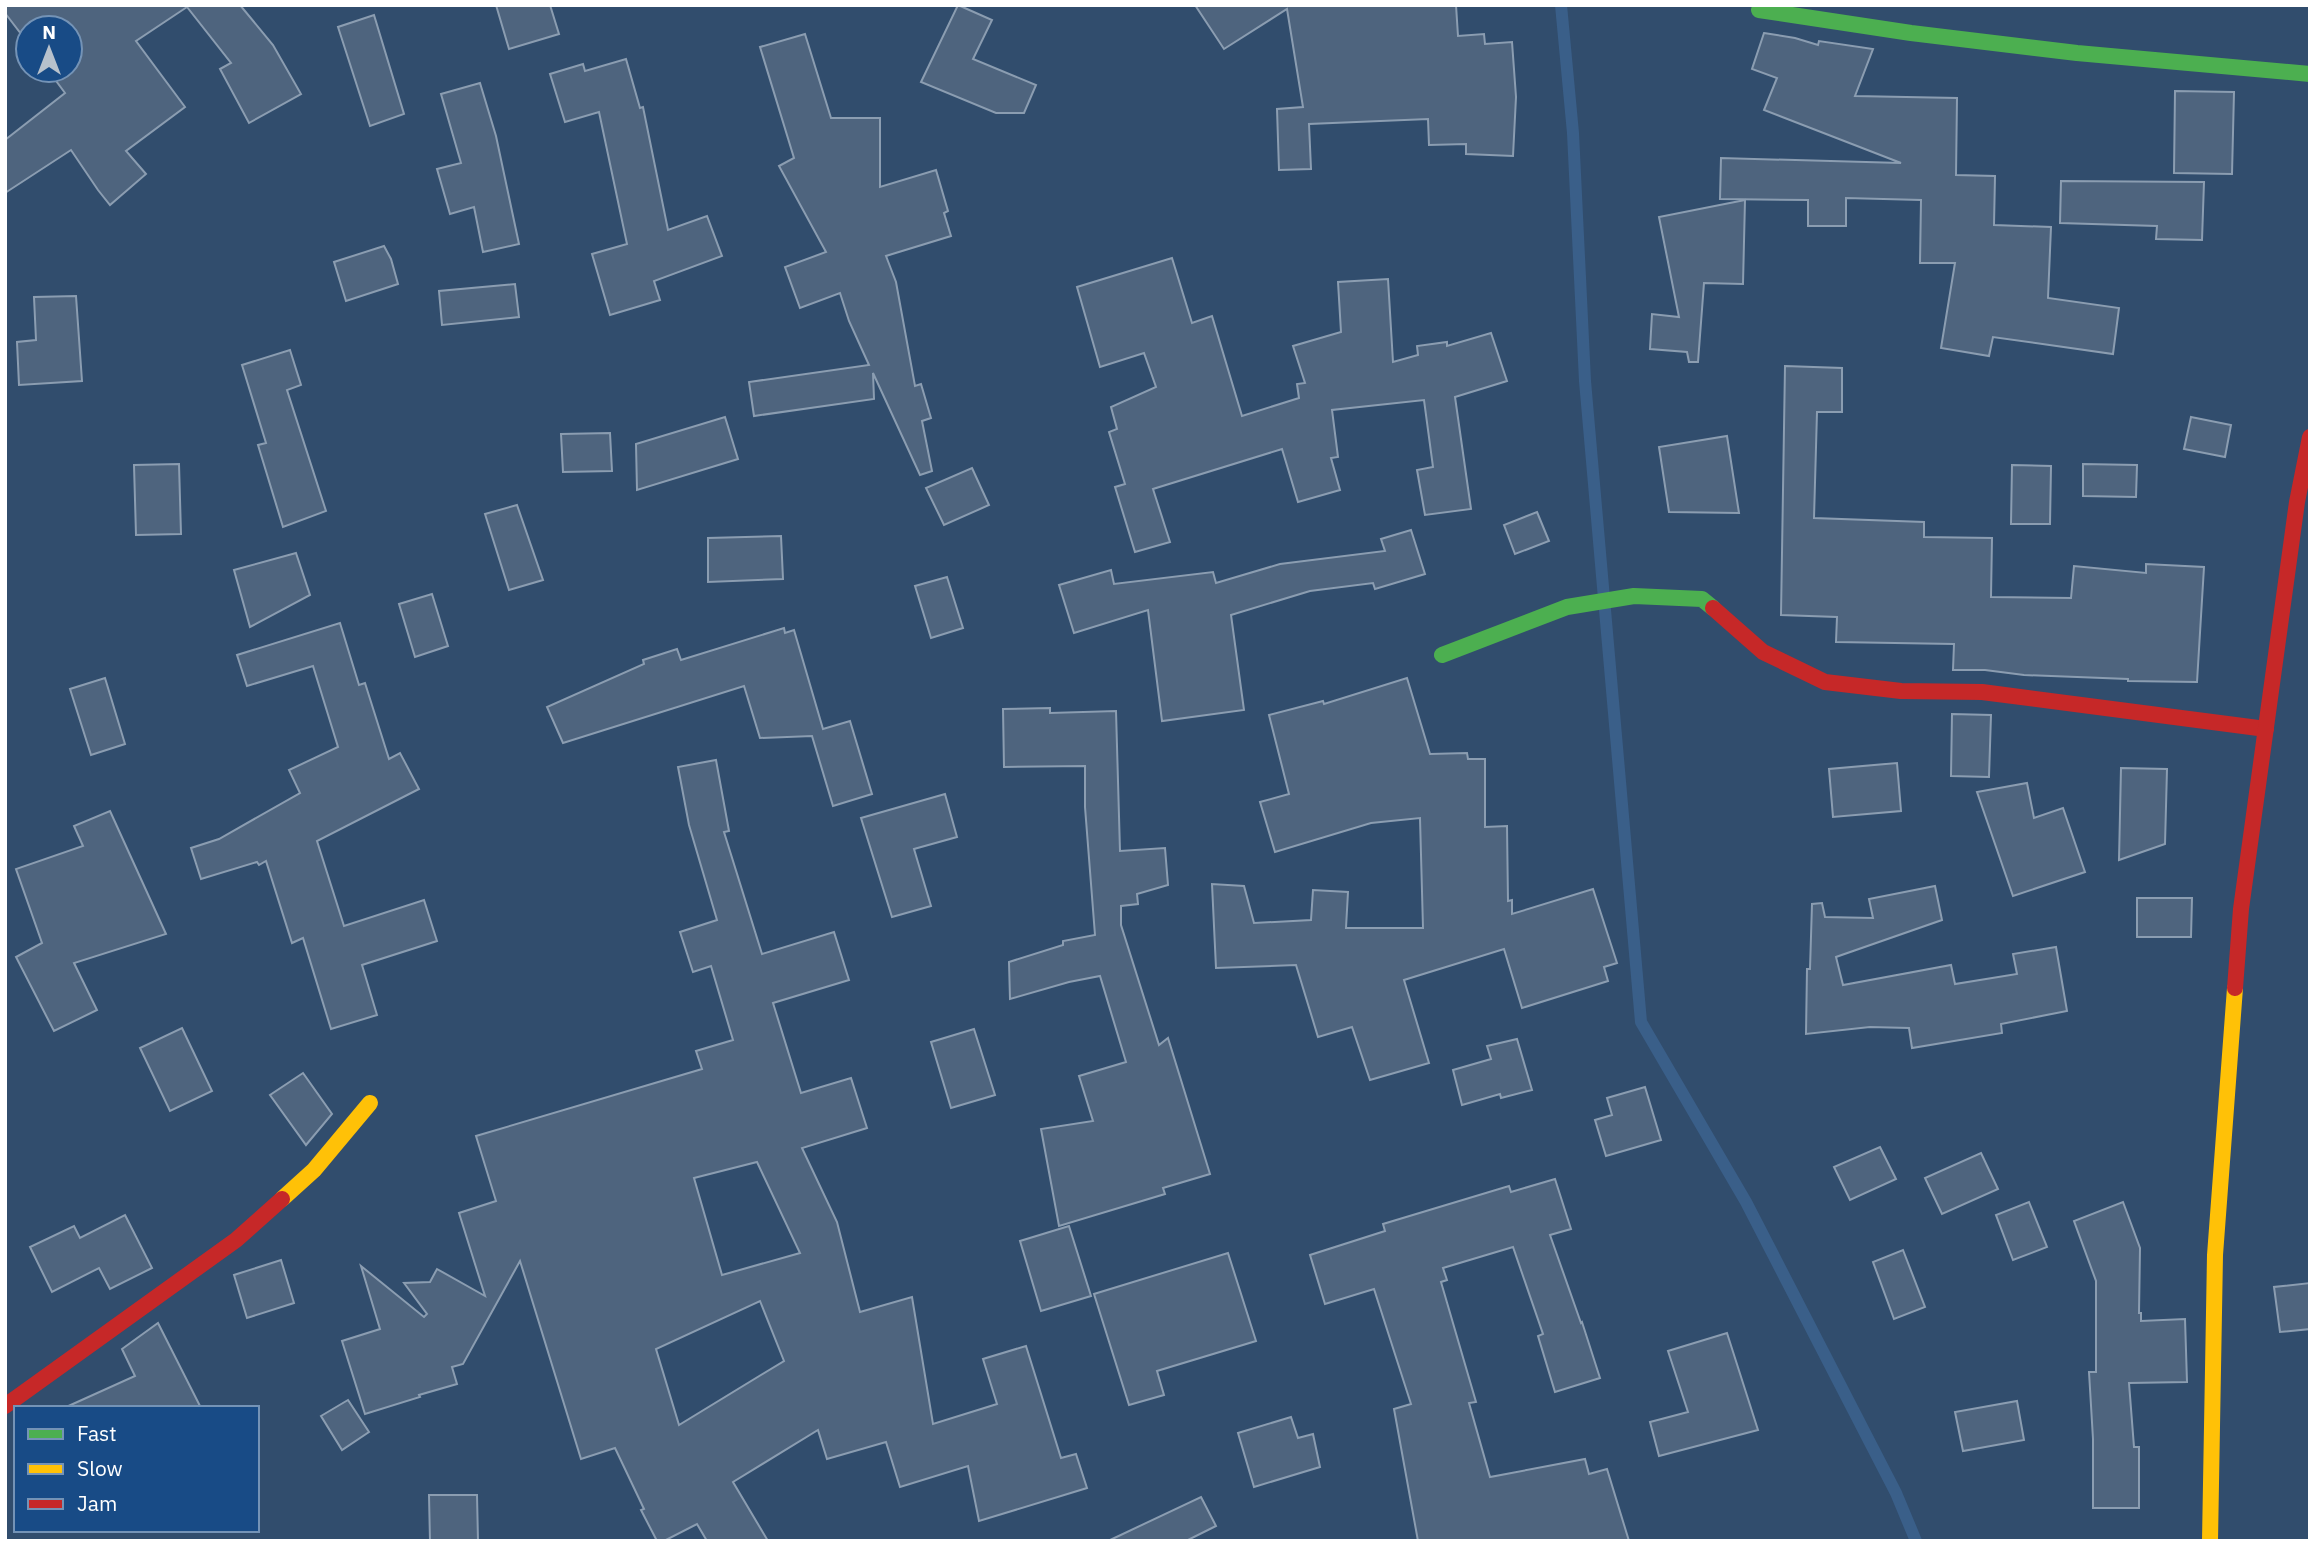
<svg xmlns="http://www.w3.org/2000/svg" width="2315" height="1546" viewBox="0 0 2315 1546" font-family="'IBM Plex Sans',sans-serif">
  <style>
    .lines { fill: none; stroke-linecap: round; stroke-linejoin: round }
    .stream { stroke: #3a5f89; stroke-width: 12 }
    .building { fill: #4e647e; stroke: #8b9db1; stroke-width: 2; fill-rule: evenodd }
    .fast { stroke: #4caf50; stroke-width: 16 }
    .slow { stroke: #ffc107; stroke-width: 16 }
    .jam { stroke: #c62828; stroke-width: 16 }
  </style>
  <rect width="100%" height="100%" fill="#314d6d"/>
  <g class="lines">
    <polyline class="stream" points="1561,5 1573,133 1585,381 1641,1022 1746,1202 1896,1493 1916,1541"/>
  </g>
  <g class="building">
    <polygon points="5,5 240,5 273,45 301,94 249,123 220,69 231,63 187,7 136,41 185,107 126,151 146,174 110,205 98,190 71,150 5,193 5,140 65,93 48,70 70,70 70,28 28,28 28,43 5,13"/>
    <polygon points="496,5 550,5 559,34 509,49"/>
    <polygon points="958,5 992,20 973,59 1036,85 1024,113 996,113 921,82"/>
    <polygon points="1195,5 1456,5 1458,36 1484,34 1485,44 1512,42 1516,97 1513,156 1466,154 1466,144 1429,145 1428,119 1309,124 1311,169 1279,170 1277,109 1303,107 1287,9 1224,49"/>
    <polygon points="374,15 404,114 370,126 338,27"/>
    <polygon points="1764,33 1795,38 1818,45 1819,41 1873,49 1855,96 1957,98 1956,175 1995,176 1994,225 2051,227 2048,298 2119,308 2113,354 1993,337 1989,356 1941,348 1955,263 1920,263 1921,200 1846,198 1846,226 1808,226 1808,200 1720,199 1721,158 1901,163 1764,110 1777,78 1752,69"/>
    <polygon points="805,34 831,118 880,118 880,187 936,170 948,211 944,213 951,236 886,256 896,282 915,386 921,384 931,418 922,421 932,471 920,475 873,373 874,399 754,416 749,382 869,365 849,321 840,293 800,308 785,267 826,252 779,166 794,158 760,47"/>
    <polygon points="626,59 640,108 643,107 668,230 707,216 722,256 654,281 660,300 610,315 592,254 627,244 599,112 565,122 550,74 583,64 585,71"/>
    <polygon points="480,83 496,136 519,244 483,252 474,207 450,214 437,169 461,163 441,94"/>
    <polygon points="2175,91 2234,92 2232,174 2174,173"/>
    <polygon points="2061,181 2204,182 2202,240 2156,239 2157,226 2060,223"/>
    <polygon points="1745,200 1743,284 1704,283 1698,362 1689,362 1687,352 1650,349 1652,314 1679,317 1659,217"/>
    <polygon points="384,246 391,259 398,284 346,301 334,262"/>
    <polygon points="1172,258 1192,323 1212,316 1242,416 1299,398 1297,384 1305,383 1293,346 1341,332 1338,282 1388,279 1393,362 1418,355 1417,346 1447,342 1447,346 1491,333 1507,381 1455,397 1471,509 1425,515 1417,470 1433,467 1424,400 1332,410 1338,457 1331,458 1340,490 1298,502 1282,449 1153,489 1170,542 1135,552 1115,487 1125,484 1109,432 1117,429 1111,407 1156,387 1144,353 1100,367 1077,287"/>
    <polygon points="515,284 519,317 442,325 439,291"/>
    <polygon points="76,296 82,381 19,385 17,342 36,340 34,297"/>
    <polygon points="290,350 301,385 287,390 326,511 283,527 258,445 266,443 242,365"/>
    <polygon points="1785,366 1842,368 1842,412 1817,412 1814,518 1924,522 1924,537 1992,538 1991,597 2071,598 2074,566 2146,573 2146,564 2204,567 2197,682 2128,681 2128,679 2024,675 1985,670 1953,670 1954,644 1836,642 1837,617 1781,615"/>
    <polygon points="725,417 738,459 637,490 636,444"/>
    <polygon points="2191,417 2231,425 2225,457 2184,449"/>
    <polygon points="610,433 612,471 563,472 561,434"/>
    <polygon points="1727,436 1739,513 1669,512 1659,447"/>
    <polygon points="179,464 181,534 136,535 134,465"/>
    <polygon points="2083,464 2137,465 2136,497 2083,496"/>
    <polygon points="2012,465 2051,466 2050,524 2011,524"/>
    <polygon points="972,468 989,505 944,525 926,488"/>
    <polygon points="517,505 543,580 509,590 485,514"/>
    <polygon points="1537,512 1549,541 1515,554 1504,525"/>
    <polygon points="1411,530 1425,574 1375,589 1373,583 1310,591 1231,615 1244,710 1162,721 1148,610 1074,633 1059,585 1111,570 1114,584 1213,572 1216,583 1280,564 1385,551 1381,539"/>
    <polygon points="781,536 783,579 708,582 708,538"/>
    <polygon points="296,553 310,595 250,627 234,570"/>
    <polygon points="947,577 963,628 931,638 915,586"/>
    <polygon points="432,594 448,646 415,657 399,604"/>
    <polygon points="340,623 359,685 365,683 389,759 400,753 419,789 317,841 344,926 424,900 437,941 362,965 377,1015 331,1029 303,938 292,943 266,861 259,865 257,862 201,879 191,848 219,839 300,793 289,770 338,747 313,666 247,686 237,655"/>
    <polygon points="784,628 785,633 794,630 823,729 850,721 872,794 833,806 812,736 760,738 744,686 563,743 547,707 644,664 643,660 677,649 681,660"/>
    <polygon points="105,678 125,744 91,755 70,689"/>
    <polygon points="1407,678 1430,754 1467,753 1468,759 1485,759 1485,827 1507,826 1508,901 1512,900 1512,914 1593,889 1617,963 1604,967 1608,981 1522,1008 1504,949 1404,980 1429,1063 1370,1080 1352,1027 1318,1037 1296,965 1216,968 1212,884 1244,886 1254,923 1311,920 1313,890 1348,892 1346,928 1423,928 1420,818 1371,823 1275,852 1260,802 1289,794 1269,715 1323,701 1324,704"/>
    <polygon points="1050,708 1050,713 1116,711 1120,851 1165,848 1168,885 1137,894 1138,904 1121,906 1121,925 1159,1045 1168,1038 1210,1174 1163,1188 1165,1194 1059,1226 1041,1129 1093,1121 1079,1076 1126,1062 1100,976 1069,982 1010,999 1009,962 1063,945 1063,941 1095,935 1085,807 1085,766 1004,767 1003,709"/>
    <polygon points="1952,714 1991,715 1989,777 1951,776"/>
    <path d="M716,760L729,831L724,832L762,954L834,932L849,980L773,1003L801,1093L851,1078L867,1128L802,1148L837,1222L860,1312L912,1297L933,1424L997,1404L983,1359L1026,1346L1061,1458L1076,1454L1087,1488L979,1521L968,1466L900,1487L886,1442L827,1459L818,1430L733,1482L768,1541H707L697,1524L664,1541H657L641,1510L644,1509L615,1448L581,1459L520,1261L463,1364L452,1367L457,1384L419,1395L420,1397L365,1414L342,1341L380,1329L361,1266L424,1317L427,1314L404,1283L430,1282L437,1269L485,1296L459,1213L496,1201L476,1136L702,1069L696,1051L733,1040L711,966L693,972L680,932L717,920L689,825L678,767ZM757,1162L800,1253L722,1275L694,1178ZM760,1301L784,1361L679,1425L656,1349Z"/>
    <polygon points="1897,763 1901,811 1833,817 1829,769"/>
    <polygon points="2121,768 2167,769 2165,844 2119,860"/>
    <polygon points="2027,783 2034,818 2063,808 2085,872 2013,896 1977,792"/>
    <polygon points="945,794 957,837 914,849 931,906 892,917 861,818"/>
    <polygon points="110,811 166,934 74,963 97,1010 54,1031 16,957 42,943 16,869 83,846 74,826"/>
    <polygon points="1935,886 1942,920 1836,957 1843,985 1951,965 1955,984 2017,974 2013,954 2056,947 2067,1011 2001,1024 2002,1033 1912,1048 1909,1028 1870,1027 1806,1034 1807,969 1810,969 1812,904 1822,903 1825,917 1873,918 1869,899"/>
    <polygon points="2137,898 2192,898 2191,937 2137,937"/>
    <polygon points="182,1028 212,1091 170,1111 140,1048"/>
    <polygon points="974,1029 995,1095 951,1108 931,1042"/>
    <polygon points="1517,1039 1532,1090 1501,1098 1500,1094 1462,1105 1453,1070 1491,1059 1487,1046"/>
    <polygon points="303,1073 332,1114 306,1145 270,1095"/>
    <polygon points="1645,1087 1661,1140 1606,1156 1595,1120 1612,1115 1607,1098"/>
    <polygon points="1880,1147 1896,1179 1850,1200 1834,1167"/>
    <polygon points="1981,1153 1998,1189 1942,1214 1925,1178"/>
    <polygon points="1555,1179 1571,1229 1550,1235 1581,1323 1582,1322 1600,1378 1555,1392 1538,1336 1543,1334 1513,1247 1443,1268 1447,1280 1441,1282 1476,1402 1469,1403 1490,1477 1585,1459 1589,1474 1607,1469 1629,1541 1418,1541 1394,1409 1411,1404 1374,1289 1325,1304 1310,1255 1385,1231 1383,1224 1509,1186 1511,1192"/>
    <polygon points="2029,1202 2047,1247 2013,1260 1996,1215"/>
    <polygon points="2123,1202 2140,1248 2139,1313 2141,1313 2141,1321 2185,1319 2187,1382 2129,1383 2134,1447 2139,1447 2139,1508 2093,1508 2093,1439 2089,1372 2096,1372 2096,1281 2074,1221"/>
    <polygon points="125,1215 152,1268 110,1289 99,1268 52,1292 30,1247 74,1226 80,1238"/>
    <polygon points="1069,1226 1091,1296 1041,1311 1020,1241"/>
    <polygon points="1903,1250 1925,1307 1894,1319 1873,1262"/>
    <polygon points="1228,1253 1256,1341 1157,1371 1164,1395 1129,1405 1094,1294"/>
    <polygon points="281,1260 294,1303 247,1318 234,1275"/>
    <polygon points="2310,1283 2310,1329 2280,1332 2274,1287"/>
    <polygon points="158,1323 201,1408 64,1408 135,1376 122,1349"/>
    <polygon points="1727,1333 1758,1430 1659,1456 1650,1422 1688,1412 1668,1351"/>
    <polygon points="348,1400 369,1432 342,1450 321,1416"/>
    <polygon points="2017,1401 2024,1440 1963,1451 1955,1412"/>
    <polygon points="1291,1417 1298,1438 1313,1434 1320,1467 1254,1487 1238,1433"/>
    <polygon points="429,1495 477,1495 478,1541 430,1541"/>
    <polygon points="1201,1497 1216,1526 1186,1541 1108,1541"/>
  </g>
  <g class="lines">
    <g class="fast">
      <polyline points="1759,10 1911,33 2077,53 2310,74"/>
      <polyline points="1442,655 1567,607 1634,596 1702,599 1713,608"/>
    </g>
    <g class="slow">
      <polyline points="282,1199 314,1170 370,1103"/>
      <polyline points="2210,1541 2215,1255 2235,988"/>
    </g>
    <g class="jam">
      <polyline points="1713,608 1763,652 1825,682 1901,691 1982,692 2266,729"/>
      <polyline points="2235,988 2241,909 2297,502 2310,437"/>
      <polyline points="5,1406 236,1240 282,1199"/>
    </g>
  </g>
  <rect width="2315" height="1546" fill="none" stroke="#ffffff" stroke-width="14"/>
  <rect x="14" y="1406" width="245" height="126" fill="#184b86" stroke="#7493b6" stroke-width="2"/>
  <rect x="28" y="1429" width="35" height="10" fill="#4caf50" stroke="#7493b6" stroke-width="2"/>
  <text x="77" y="1441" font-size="21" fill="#ffffff">Fast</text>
  <rect x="28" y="1464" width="35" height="10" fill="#ffc107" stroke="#7493b6" stroke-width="2"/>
  <text x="77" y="1476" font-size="21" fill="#ffffff">Slow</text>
  <rect x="28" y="1499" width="35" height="10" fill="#c62828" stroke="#7493b6" stroke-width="2"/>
  <text x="77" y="1511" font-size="21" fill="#ffffff">Jam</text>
  <g transform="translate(49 49)"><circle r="33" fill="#184b86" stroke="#7493b6" stroke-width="2"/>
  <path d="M0-5L12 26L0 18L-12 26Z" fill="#b7c1cc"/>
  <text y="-10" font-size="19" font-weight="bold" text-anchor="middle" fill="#ffffff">N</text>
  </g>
</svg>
